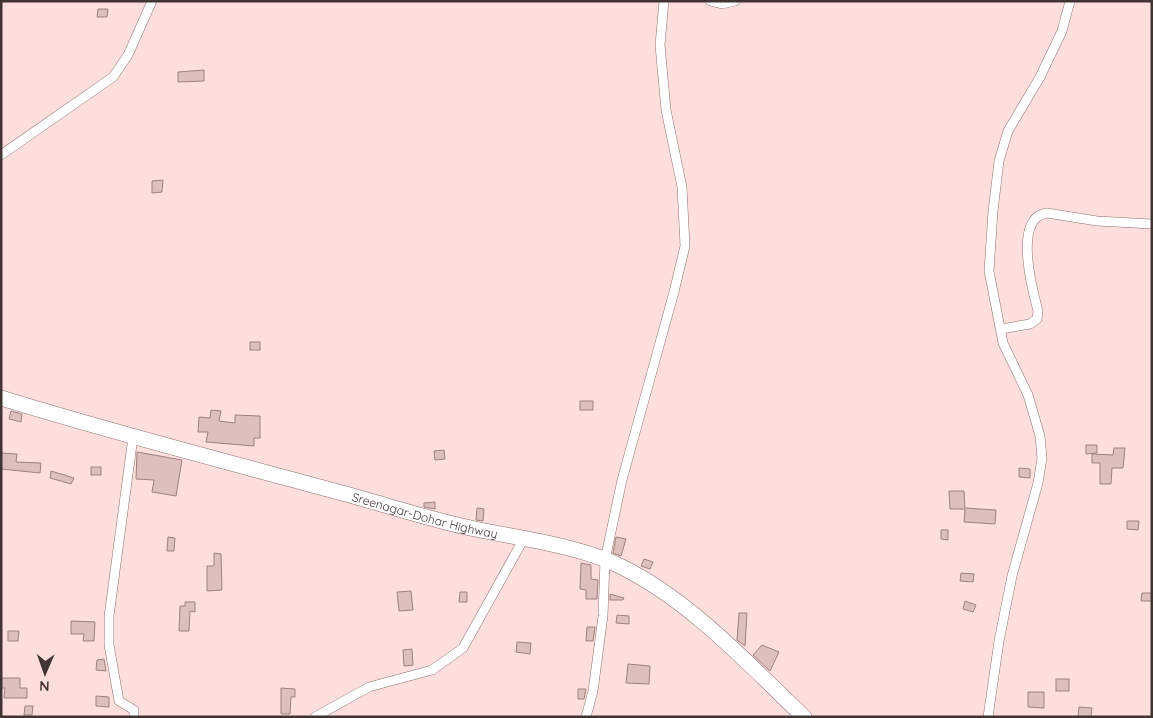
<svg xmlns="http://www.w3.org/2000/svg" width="1153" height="718" viewBox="0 0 1153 718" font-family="Quicksand,sans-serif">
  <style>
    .building { fill: #ddbfbd; stroke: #9d8180 }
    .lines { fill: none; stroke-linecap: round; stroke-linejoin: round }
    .minor-casing { stroke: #8c706f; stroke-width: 10 }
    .primary-casing { stroke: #8c706f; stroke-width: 16 }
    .minor { stroke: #fff; stroke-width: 9 }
    .primary { stroke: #fff; stroke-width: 15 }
    .labels { text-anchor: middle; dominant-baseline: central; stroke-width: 4.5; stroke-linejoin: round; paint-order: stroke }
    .street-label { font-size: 12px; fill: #413534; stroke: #ffdfde }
  </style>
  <rect width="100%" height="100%" fill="#ffdfde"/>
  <g class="building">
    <polygon points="98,9 108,9 107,17 97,17"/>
    <polygon points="204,70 204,81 178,82 178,72"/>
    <polygon points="163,180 162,192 152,193 152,181"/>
    <rect x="250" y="342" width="10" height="8"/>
    <rect x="580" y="401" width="13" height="9"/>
    <polygon points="211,410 221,411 219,421 235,423 235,415 260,416 260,438 254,438 254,446 206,442 208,432 198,432 199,417 210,418"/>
    <polygon points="11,411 22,414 21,422 9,419"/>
    <polygon points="1086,445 1097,445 1097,453 1086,454"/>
    <polygon points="1114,448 1125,448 1123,468 1112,468 1111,484 1100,484 1100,463 1092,463 1092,454 1113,455"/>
    <polygon points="444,450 445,459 435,460 434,451"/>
    <polygon points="137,452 182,460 176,496 152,492 154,480 136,479"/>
    <polygon points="1,453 17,454 16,462 41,463 40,473 1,469"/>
    <rect x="91" y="467" width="10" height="8"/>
    <polygon points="1019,468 1030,469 1030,478 1019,477"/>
    <polygon points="51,471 74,478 71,484 50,478"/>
    <polygon points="949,491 964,491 965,508 996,510 995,524 964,522 965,509 950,509"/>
    <polygon points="435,502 435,509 424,507 424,503"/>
    <polygon points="477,508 484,509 483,521 476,520"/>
    <polygon points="1127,521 1139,521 1138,530 1127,529"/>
    <polygon points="941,530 948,530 948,540 941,539"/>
    <polygon points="168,537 175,538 174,551 167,551"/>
    <polygon points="616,537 626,539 621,556 613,553"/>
    <polygon points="214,553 221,554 222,590 207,591 207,566 214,566"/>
    <polygon points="644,559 653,562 650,569 641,566"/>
    <polygon points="581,563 591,565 591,579 598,580 597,599 586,599 586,590 580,589"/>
    <polygon points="961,573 974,574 973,582 960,581"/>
    <polygon points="411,591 413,610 399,611 397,592"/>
    <polygon points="460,592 467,592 467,602 459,602"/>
    <polygon points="1142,593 1152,593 1152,601 1141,601"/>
    <polygon points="610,594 624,598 623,600 610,600"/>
    <polygon points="965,601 976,605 973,612 963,609"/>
    <polygon points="185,602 195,602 195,612 190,611 189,631 179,631 180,606 185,606"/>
    <polygon points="739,613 747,613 745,646 737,640"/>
    <polygon points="617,615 629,616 629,624 616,623"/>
    <polygon points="71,621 95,622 94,641 83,641 84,634 71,634"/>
    <polygon points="587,627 595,627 593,641 586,641"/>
    <polygon points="8,631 19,631 18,641 8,641"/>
    <polygon points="517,642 531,643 530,654 516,652"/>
    <polygon points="762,645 779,652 770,671 753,655"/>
    <polygon points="412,649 413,665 404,666 403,650"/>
    <polygon points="104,659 106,671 96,670 97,660"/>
    <polygon points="628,664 650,666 649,684 626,683"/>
    <polygon points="1,678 20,678 20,688 27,688 27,698 4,698 5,688 1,688"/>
    <rect x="1056" y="679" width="13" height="12"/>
    <polygon points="281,688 295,689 295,697 291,697 290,714 281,714"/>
    <polygon points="578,689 586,689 584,699 578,699"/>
    <polygon points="1028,692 1044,692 1044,708 1028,707"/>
    <polygon points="96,696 109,697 109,707 96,706"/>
    <polygon points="25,706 33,706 32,715 24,715"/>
    <polygon points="1079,707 1092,708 1091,717 1078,717"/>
  </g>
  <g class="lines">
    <defs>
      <g id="minor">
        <polyline points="710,1 722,4 735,1"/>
        <polyline points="1,155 113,77 128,55 152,1"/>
        <path d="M1001,329L1030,324L1037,319L1038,311C1032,289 1013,217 1047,213L1097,221L1152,224"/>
        <polyline points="133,437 109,616 109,645 119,701 134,710 134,717"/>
        <polyline points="315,717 369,687 432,670 463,648 523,540"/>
        <polyline points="586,717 593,691 603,616 605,560 622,480 674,292 685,246 682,187 666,110 660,45 664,1"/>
        <polyline points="988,717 999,641 1012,576 1038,483 1042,458 1040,436 1028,395 1003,343 989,271 993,211 999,161 1008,131 1040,77 1062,31 1070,1"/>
      </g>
      <g id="primary">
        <path id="s1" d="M1,398C114,433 228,462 342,493C379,503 416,515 453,524C504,537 574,543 620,566C691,601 747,663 804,717"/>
      </g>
    </defs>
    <use href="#minor" class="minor-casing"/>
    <use href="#primary" class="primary-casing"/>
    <use href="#minor" class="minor"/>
    <use href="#primary" class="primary"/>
  </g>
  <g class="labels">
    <g class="street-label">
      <text stroke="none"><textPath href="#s1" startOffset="440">Sreenagar-Dohar Highway</textPath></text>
    </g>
  </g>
  <rect width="1153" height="718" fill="none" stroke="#413534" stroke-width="5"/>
  <g transform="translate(45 673) rotate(182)" stroke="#ffdfde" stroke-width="4" paint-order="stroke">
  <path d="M0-4L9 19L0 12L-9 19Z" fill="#413534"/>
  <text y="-8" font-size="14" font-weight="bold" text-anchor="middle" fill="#413534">N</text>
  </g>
</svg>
